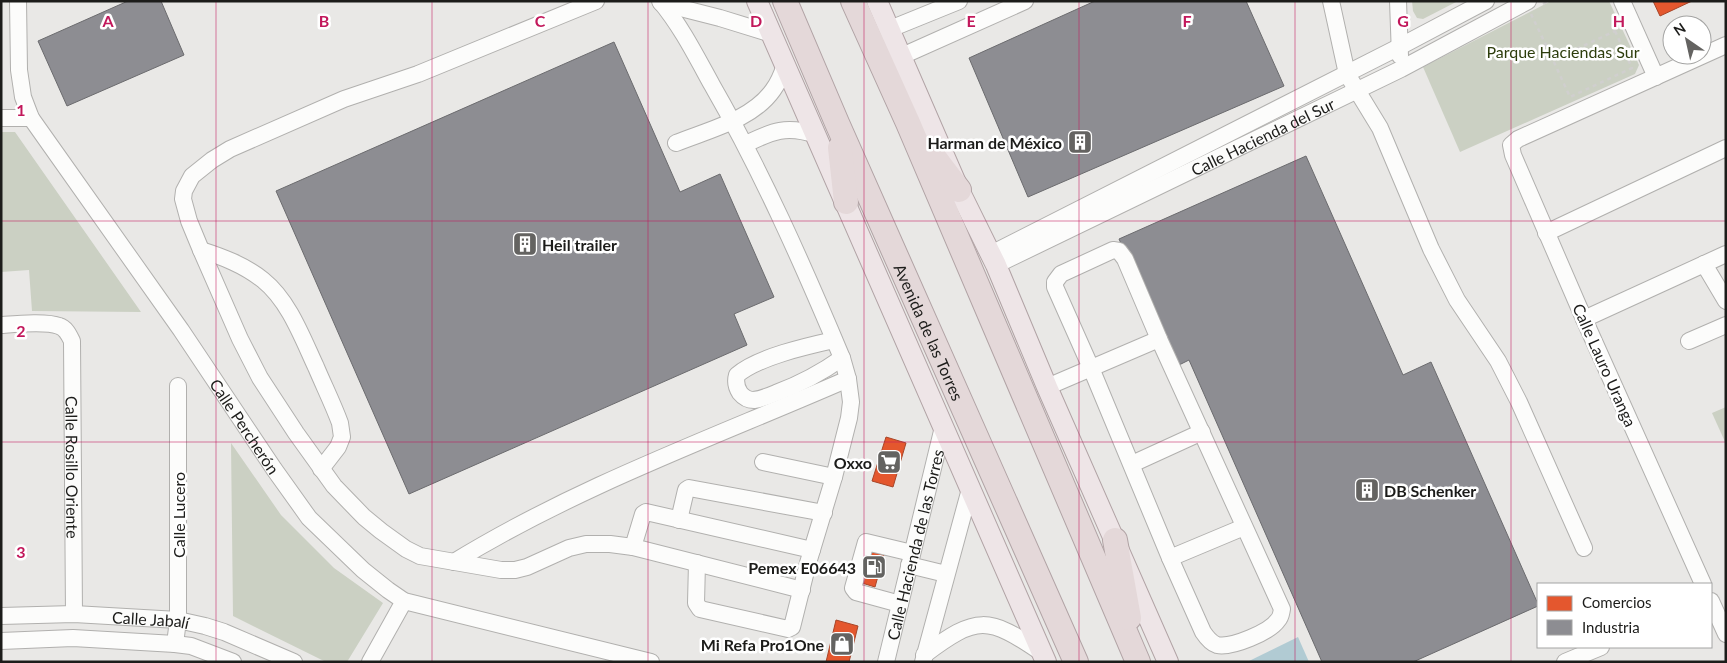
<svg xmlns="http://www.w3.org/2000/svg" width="1727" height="663" viewBox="0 0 1727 663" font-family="Lato,sans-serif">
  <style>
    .green { fill: #cbd0c3 }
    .water { fill: #b1cbd3 }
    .shops { fill: #e4572e; stroke: #a84528 }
    .industry { fill: #8d8d92; stroke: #6b6b6e }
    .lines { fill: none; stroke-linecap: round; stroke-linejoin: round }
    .minor-casing { stroke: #b1b0ae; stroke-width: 18 }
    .major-casing { stroke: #b1a3a5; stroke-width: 22 }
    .highway-casing { stroke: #b1a3a5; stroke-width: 26 }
    .path { stroke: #d0cfce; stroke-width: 2.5; stroke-dasharray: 4 4; stroke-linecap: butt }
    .minor { stroke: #fcfcfb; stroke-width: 16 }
    .major { stroke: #eee5e7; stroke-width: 20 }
    .highway { stroke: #e4d8d9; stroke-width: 24 }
    .grid { fill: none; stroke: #c2185b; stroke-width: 1; stroke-opacity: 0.55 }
    .labels { text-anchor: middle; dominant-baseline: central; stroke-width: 5; stroke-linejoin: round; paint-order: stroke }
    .park-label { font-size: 16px; fill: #2d3d0c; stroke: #fff }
    .street-label { font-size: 16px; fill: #1c1c1a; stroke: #fff }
    .poi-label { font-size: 16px; font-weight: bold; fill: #1c1c1a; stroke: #fff; text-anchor: end }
    .grid-label { font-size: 16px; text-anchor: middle; font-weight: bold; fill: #c2185b; stroke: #fff; stroke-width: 5; stroke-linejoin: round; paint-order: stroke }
  </style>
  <rect width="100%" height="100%" fill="#e9e8e6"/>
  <g class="green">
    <polygon points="1412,1 1458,1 1423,19 1417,18 1413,11"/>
    <polygon points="1551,1 1609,1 1639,65 1635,74 1460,152 1423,67"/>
    <polygon points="1,132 15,132 141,312 32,311 29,270 1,272"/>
    <polygon points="1726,407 1726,444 1712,413"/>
    <polygon points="231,443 281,515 334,568 383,603 347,662 326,662 233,616"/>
  </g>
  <polygon class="water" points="1298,637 1309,662 1247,662"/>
  <g class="shops">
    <polygon points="1653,1 1692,1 1660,16"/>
    <polygon points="886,437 906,443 893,487 872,481"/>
    <polygon points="873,548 885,551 875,587 862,583"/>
    <polygon points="836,620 858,626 849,662 826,662"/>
  </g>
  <g class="industry">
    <polygon points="128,1 161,1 184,55 67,106 38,41"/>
    <polygon points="1095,1 1246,1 1284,86 1028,197 969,58"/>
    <polygon points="614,42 680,192 720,174 774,297 734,314 747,345 409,494 276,191"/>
    <polygon points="1306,156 1403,375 1431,362 1538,604 1538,606 1413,662 1322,662 1189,360 1175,367 1119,239"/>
  </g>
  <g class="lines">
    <defs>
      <g id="minor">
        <path id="s1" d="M18,1L19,70L23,97L31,118L181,330L274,469L309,518L363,570L388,590L404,601L651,662"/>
        <polyline points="596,1 418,74 344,99 230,149 212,160 192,176 184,191 183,199 189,221 201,250 240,339 260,378 296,433 334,486 364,517 381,531 406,549 420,556 501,570 515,570 527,567 569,548 586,544 610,544 633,547 802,590"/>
        <path d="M660,1C681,26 696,56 712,85C762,172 803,265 842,358L848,379L851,402L849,418L834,477L808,563L792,627L788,629L700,609L696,603L697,563"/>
        <polyline points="1331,1 1347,74 1380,128 1431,249 1457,300 1498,361 1519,402 1584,548"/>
        <polyline points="1398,1 1400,56"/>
        <polyline points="1622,1 1656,77"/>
        <polyline points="661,3 720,18 772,34"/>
        <polyline points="890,29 959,1"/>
        <polyline points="902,56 1025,1"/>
        <polyline points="1,118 31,118"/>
        <path d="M676,143C708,130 752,120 773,90C779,82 782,74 785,65"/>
        <path d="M746,144C772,131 787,125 816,135"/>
        <polyline points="1546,233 1726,148"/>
        <path d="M201,250C223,257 244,265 263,280C289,301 302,337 316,367C324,386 333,404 340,423L342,437L338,447L321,469"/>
        <path d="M1113,250L1119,251L1125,259L1159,339L1282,609C1281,614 1281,617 1278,620C1270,632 1232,648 1217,645C1211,643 1207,638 1203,632L1170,558L1091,368L1055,287V282L1061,274Z"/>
        <polyline points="991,254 1399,47 1486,1"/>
        <polyline points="1704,264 1726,301"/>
        <path id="s2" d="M996,265L1401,69L1528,1"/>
        <polyline points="1584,319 1726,254"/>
        <path id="s3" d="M1,325C15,324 47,321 59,326C66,328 69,335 72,341L74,614"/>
        <path d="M834,340C807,346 758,357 737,375C735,382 736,387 740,393C744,398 748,400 754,400C761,399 769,396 776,393C800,384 821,373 842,358"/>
        <polyline points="1689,341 1726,325"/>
        <polyline points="1047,387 1159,339"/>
        <polyline points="763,462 834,477"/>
        <polyline points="1132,464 1202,432"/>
        <polyline points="679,520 686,490 689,488 824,513"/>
        <polyline points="633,547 643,514 646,512 812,550"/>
        <polyline points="1170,558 1244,527"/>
        <path d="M454,562C578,486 715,437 848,379"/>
        <polyline points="909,565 946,574"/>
        <polyline points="1703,584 1584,319 1513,155 1511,145 1518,139 1726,45"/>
        <polyline points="1711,601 1726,634"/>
        <polyline points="900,604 856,592 853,588 866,542 912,553"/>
        <path id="s4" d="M1,616L74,614L178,620L205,626L224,632L294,662"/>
        <polyline points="1,641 73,638 175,644 191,646 233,662"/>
        <polyline points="175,644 178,620 178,386"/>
        <path d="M924,655C977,615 988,616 1042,653"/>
        <polyline points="370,662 404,601"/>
        <path id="s5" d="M886,662L943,427"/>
        <polyline points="923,662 970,489"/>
        <polyline points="1565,662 1601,647"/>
      </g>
      <g id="major">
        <polyline points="757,1 1046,662"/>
        <polyline points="877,1 959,190 996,265 1047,387 1168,662"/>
      </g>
      <g id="highway">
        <path id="s6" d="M785,1L837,123L1076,662"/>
        <polyline points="853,1 908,123 1138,662"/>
        <polyline points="840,148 846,202"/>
        <polyline points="931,153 959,190"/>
        <polyline points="1115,540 1129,618"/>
      </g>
    </defs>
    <use href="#minor" class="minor-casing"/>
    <use href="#major" class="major-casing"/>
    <use href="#highway" class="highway-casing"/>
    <g class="path">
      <polyline points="1543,4 1549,1"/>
      <polyline points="1531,14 1553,60"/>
      <polygon points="1615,31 1632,68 1570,97 1553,60"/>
    </g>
    <use href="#minor" class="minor"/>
    <use href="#major" class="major"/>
    <use href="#highway" class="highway"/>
  </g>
  <path class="grid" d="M216,1V662M432,1V662M648,1V662M864,1V662M1079,1V662M1295,1V662M1511,1V662M1,221H1726M1,442H1726"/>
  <defs>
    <symbol id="building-square" viewBox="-11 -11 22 22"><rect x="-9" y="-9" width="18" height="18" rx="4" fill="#646361" stroke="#fff"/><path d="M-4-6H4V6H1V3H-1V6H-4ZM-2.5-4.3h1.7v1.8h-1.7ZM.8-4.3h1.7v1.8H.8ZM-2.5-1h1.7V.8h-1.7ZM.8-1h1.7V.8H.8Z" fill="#fff"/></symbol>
    <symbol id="supermarket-square" viewBox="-11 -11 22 22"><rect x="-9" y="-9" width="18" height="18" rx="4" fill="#646361" stroke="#fff"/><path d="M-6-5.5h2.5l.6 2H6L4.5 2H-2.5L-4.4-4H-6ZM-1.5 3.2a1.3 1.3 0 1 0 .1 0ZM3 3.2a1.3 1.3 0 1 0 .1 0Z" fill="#fff"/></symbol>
    <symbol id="fuel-square" viewBox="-11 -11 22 22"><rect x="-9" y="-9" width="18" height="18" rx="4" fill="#646361" stroke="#fff"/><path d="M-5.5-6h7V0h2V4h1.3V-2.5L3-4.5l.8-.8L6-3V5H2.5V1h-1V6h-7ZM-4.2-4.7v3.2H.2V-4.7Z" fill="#fff"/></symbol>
    <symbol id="shop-square" viewBox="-11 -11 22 22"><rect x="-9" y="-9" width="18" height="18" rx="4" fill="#646361" stroke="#fff"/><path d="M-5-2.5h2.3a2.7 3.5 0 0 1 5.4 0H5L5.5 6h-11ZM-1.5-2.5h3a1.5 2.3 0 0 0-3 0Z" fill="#fff"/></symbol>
  </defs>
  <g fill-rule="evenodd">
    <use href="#building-square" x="1066" y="128" width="28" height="28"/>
    <use href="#building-square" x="511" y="230" width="28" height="28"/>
    <use href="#supermarket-square" x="875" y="448" width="28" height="28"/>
    <use href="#building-square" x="1353" y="476" width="28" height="28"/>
    <use href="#fuel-square" x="860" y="553" width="28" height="28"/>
    <use href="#shop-square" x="828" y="630" width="28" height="28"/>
  </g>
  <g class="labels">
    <g class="park-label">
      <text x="1563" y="51">Parque Haciendas Sur</text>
    </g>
    <g class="street-label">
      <text stroke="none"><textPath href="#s2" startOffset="296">Calle Hacienda del Sur</textPath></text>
      <text stroke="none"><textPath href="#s6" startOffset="361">Avenida de las Torres</textPath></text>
      <text transform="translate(1605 365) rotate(66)">Calle Lauro Uranga</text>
      <text stroke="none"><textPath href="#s1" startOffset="494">Calle Percherón</textPath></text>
      <text stroke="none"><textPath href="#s3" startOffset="205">Calle Rosillo Oriente</textPath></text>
      <text transform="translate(178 515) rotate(-90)">Calle Lucero</text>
      <text stroke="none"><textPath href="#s5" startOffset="121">Calle Hacienda de las Torres</textPath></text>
      <text stroke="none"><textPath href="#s4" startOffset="150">Calle Jabalí</textPath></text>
    </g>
    <g class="poi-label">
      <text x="1062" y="142">Harman de México</text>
      <text x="542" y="244" text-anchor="start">Heil trailer</text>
      <text x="872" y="462">Oxxo</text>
      <text x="1384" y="490" text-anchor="start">DB Schenker</text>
      <text x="856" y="567">Pemex E06643</text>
      <text x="824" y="644">Mi Refa Pro1One</text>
    </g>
  </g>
  <g class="grid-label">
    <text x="108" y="27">A</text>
    <text x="324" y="27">B</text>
    <text x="540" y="27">C</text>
    <text x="756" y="27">D</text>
    <text x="971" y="27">E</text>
    <text x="1187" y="27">F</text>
    <text x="1403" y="27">G</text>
    <text x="1619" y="27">H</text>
    <text x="21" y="116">1</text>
    <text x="21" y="337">2</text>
    <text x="21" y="558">3</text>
  </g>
  <rect width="1727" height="663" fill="none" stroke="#1c1c1a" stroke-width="5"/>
  <rect x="1537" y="583" width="175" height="65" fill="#ffffff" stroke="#a4a4a3"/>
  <rect x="1547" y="596" width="25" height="15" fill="#e4572e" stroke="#a4a4a3"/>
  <text x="1582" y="608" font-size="15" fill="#1c1c1a">Comercios</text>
  <rect x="1547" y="620" width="25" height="15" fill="#8d8d92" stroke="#a4a4a3"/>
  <text x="1582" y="633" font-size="15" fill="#1c1c1a">Industria</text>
  <g transform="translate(1687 40) rotate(326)"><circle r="24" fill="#ffffff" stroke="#a4a4a3"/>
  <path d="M0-4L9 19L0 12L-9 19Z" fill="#646361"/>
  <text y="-8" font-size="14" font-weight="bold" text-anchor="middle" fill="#1c1c1a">N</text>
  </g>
</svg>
